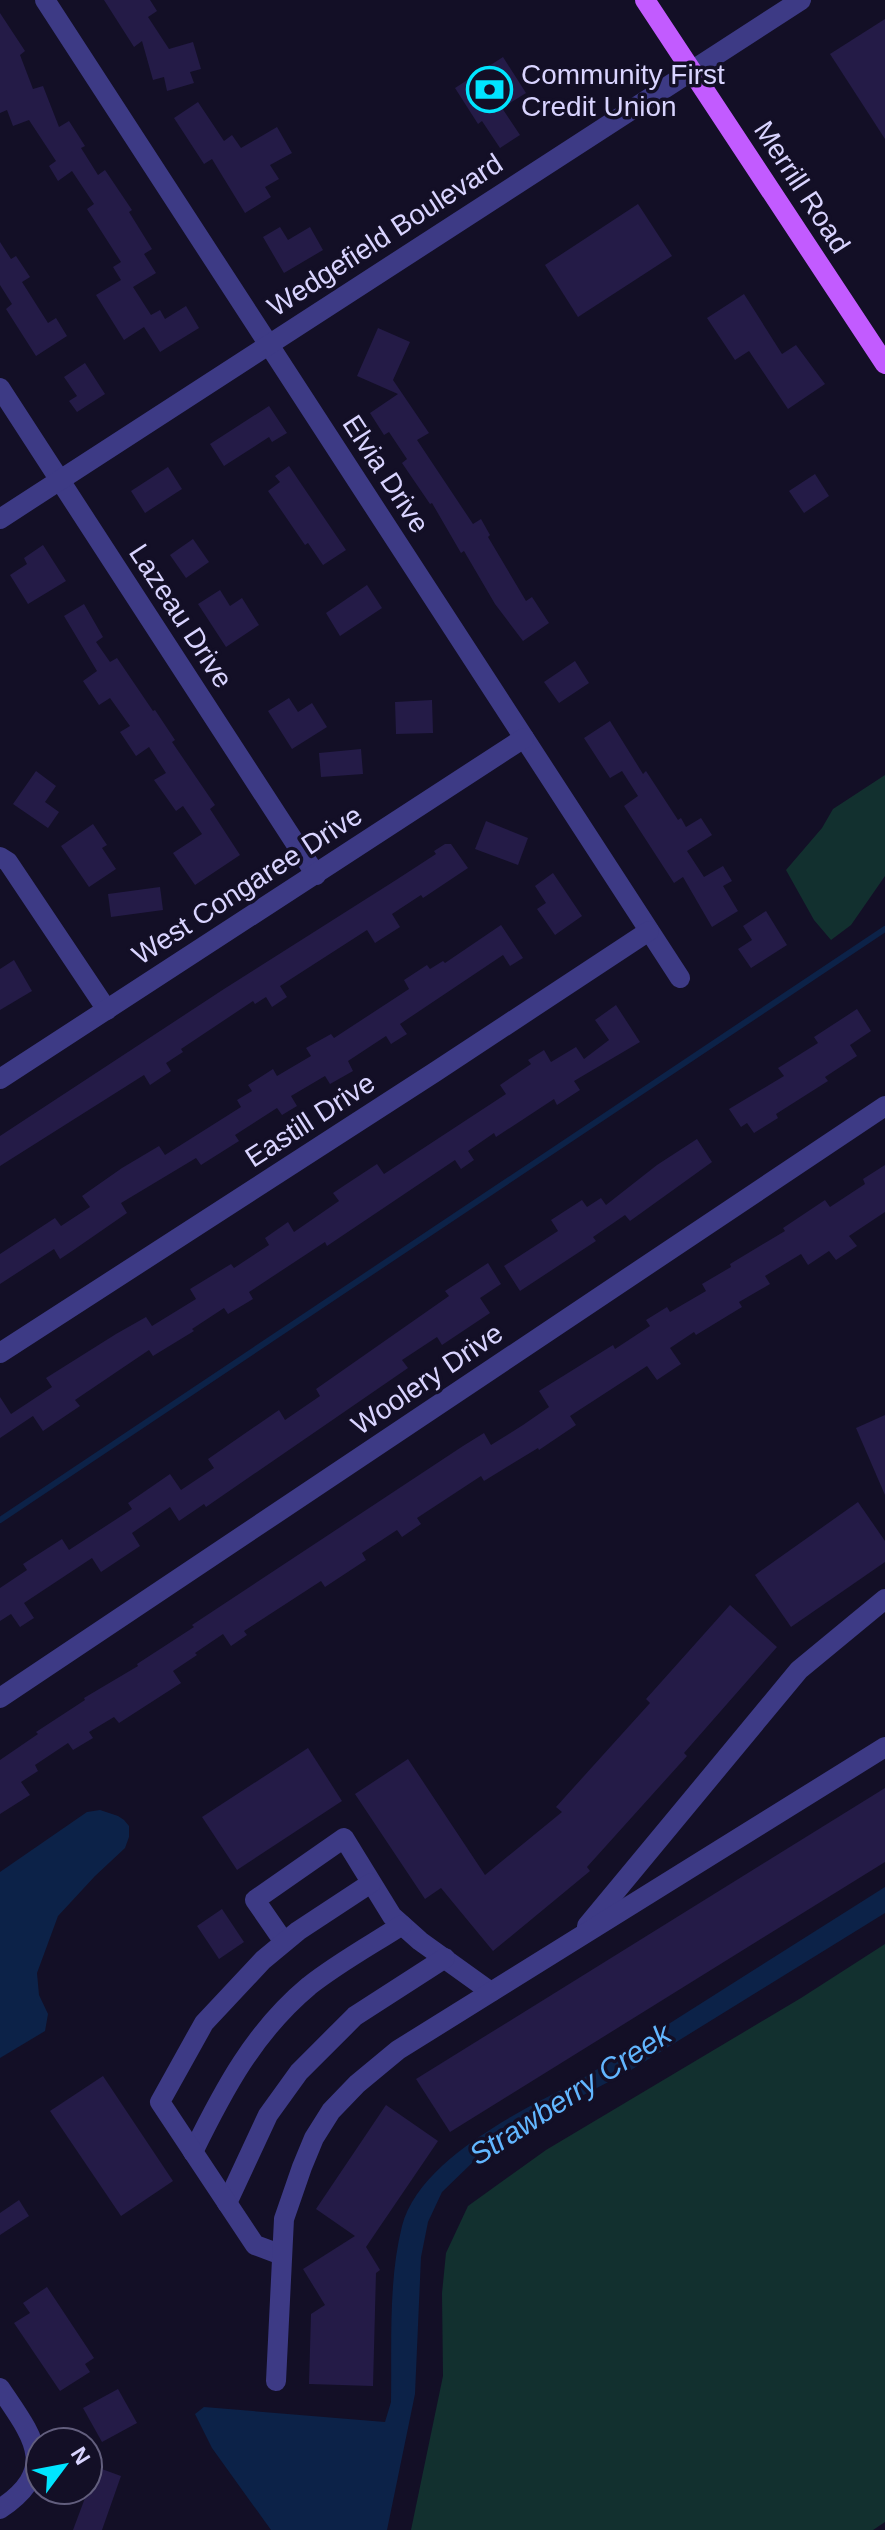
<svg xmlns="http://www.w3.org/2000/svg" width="885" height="2530" viewBox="0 0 885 2530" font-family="Arial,sans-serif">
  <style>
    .green { fill: #12302f }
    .water { fill: #0c2248 }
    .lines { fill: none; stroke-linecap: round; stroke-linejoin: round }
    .stream { stroke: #0c2248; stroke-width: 6 }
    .building { fill: #241b47 }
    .minor { stroke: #3d3a85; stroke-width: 20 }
    .major { stroke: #c25bff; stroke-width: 20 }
    .labels { text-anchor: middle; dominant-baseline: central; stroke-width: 7; stroke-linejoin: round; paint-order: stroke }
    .poi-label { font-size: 28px; fill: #d9d4ff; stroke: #130f26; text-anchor: start }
    .street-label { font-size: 28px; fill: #d9d4ff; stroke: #130f26 }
    .water-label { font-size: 30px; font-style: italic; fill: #62b6ff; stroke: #130f26 }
  </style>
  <rect width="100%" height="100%" fill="#130f26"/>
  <g class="green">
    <polygon points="885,775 885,876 851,925 831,940 814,920 786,870 822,828 833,809"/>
    <polygon points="885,1944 885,2522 873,2530 411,2530 443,2376 442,2293 446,2253 468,2206 546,2150 801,1998"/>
  </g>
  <g class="water">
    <polygon points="100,1810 118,1816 124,1820 129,1826 129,1837 125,1848 95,1876 58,1916 37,1973 39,1995 48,2014 45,2031 0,2058 0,1872 87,1812"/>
    <path d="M885,1887V1913L631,2070L576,2099L472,2163L442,2192L428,2222L421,2257L415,2394L387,2530H271L212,2448L195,2414L204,2407L385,2422L391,2402C392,2345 388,2282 402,2226C419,2160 521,2110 577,2082Z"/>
  </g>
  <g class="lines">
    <polyline class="stream" points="0,1520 885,929"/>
  </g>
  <g class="building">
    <polygon points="104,0 150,0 157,11 148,17 169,49 193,42 201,69 190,72 194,83 167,91 164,77 153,80 142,41 134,47"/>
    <polygon points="0,13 25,51 20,55 33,89 43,86 59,127 69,121 85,146 81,148 98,175 105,170 132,210 129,212 152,249 144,254 156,273 133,287 151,315 160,310 165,319 186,306 199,328 160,352 144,327 124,340 96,295 121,280 113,267 121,262 87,209 94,204 72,171 58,181 49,166 56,161 29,120 13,126 7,110 0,113"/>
    <polygon points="885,19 885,139 830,54"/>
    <polygon points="503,57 526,93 502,108 520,135 500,148 482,121 478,124 455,88"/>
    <polygon points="198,102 224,141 232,135 241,148 277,127 292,153 270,165 279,179 265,187 271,197 245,213 212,159 204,164 174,118"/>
    <polygon points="638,204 672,256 578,317 545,265"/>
    <polygon points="280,227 288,240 310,227 323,250 284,273 263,237"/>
    <polygon points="0,242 11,259 16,256 30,277 22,282 48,323 56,318 67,336 36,356 6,309 12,304 0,285"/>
    <polygon points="744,294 782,354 796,345 825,384 788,409 749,351 735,360 707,318"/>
    <polygon points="378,328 410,342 393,380 429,433 417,440 473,524 481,519 490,535 488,537 526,601 532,597 549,623 523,641 495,604 464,551 461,553 432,503 430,504 402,463 407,459 389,432 384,435 370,413 398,394 357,376"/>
    <polygon points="85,363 105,394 77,412 69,401 77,396 64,377"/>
    <polygon points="269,406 287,433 272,442 269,437 224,466 210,444"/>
    <polygon points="289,466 346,550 323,565 308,543 305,545 268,491 280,482 275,476"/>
    <polygon points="168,467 182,489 145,513 131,491"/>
    <polygon points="815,474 829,496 804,513 789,491"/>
    <polygon points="193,539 209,562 186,578 170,555"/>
    <polygon points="43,545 66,581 28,604 10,575 27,564 24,558"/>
    <polygon points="367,585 382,608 340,636 326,613"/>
    <polygon points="220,590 230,606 242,598 259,625 226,647 198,604"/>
    <polygon points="84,604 103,637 96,642 110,662 117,658 153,711 155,710 175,740 172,742 215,805 210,809 240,855 195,885 173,853 202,834 183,806 176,811 154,780 166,773 149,747 136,756 120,732 130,726 110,698 99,705 83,681 97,671 64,616"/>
    <polygon points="575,661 589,683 559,703 544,682"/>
    <polygon points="289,698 298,712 312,703 327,727 292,749 268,711"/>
    <polygon points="432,700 433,733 396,734 395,702"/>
    <polygon points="610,721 643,774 646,771 678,820 681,818 686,827 701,818 712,835 687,851 704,877 723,866 732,881 723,886 738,911 712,927 683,877 674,883 624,806 638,796 622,771 610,778 584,738"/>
    <polygon points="361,749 363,774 321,777 319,753"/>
    <polygon points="36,771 56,786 45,802 59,812 48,828 13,804"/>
    <polygon points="486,821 528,838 518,865 475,849"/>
    <polygon points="93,824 107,845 102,848 116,869 89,887 61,846"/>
    <polygon points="445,844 451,844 468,868 423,898 421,895 392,914 400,927 375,943 367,930 280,986 287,997 272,1007 266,997 255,1004 253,1001 181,1049 183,1052 166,1063 171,1071 150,1085 144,1075 0,1166 0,1136 224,989 396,880 436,854 434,851"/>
    <polygon points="553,873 582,916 555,935 537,909 546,903 535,886"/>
    <polygon points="160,887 163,910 111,917 108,894"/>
    <polygon points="766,911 787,945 751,968 738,949 752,940 743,926"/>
    <polygon points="501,925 523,958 510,966 503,955 400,1024 407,1034 391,1044 386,1036 348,1061 353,1071 330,1084 325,1076 291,1096 297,1106 282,1115 277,1108 235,1135 239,1141 201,1165 196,1158 121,1203 127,1213 75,1249 60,1259 54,1249 0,1284 0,1254 55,1218 61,1226 90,1207 82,1196 122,1168 159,1146 165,1155 241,1107 237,1100 252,1091 248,1085 273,1069 277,1076 311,1056 306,1048 331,1034 334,1038 409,989 404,980 427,965 430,969 443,961 445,963"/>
    <polygon points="14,960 32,991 0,1010 0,969"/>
    <polygon points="616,1005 640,1042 574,1081 580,1090 557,1105 554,1099 496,1137 494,1133 468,1151 474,1160 461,1169 455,1160 327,1246 325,1242 249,1292 253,1299 228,1314 224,1308 192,1329 194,1331 153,1356 149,1350 75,1400 80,1406 43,1431 33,1416 0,1438 0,1397 11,1414 52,1387 46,1378 116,1334 146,1317 152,1326 196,1299 190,1289 231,1264 234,1268 269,1245 265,1238 288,1222 294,1232 339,1201 333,1193 345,1185 377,1164 384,1174 506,1094 500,1085 531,1064 528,1060 544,1050 551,1062 576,1047 584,1059 609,1040 595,1020"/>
    <polygon points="857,1009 871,1031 850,1045 857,1056 825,1077 828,1081 776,1114 778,1118 754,1133 747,1123 741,1127 729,1109 784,1076 778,1068 818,1043 814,1037"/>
    <polygon points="697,1139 712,1162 630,1221 625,1215 593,1237 596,1241 520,1291 504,1266 558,1231 551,1220 582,1200 587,1207 601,1198 606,1205 657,1165"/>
    <polygon points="885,1165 885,1212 849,1236 857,1246 836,1260 829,1251 808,1265 801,1254 765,1276 770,1284 739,1302 742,1307 696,1335 694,1332 670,1348 681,1364 657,1380 647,1366 570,1416 576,1425 539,1450 538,1448 484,1481 481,1476 417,1518 421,1524 402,1537 397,1530 362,1553 366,1560 325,1587 321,1581 244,1631 247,1635 231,1646 223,1634 195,1653 197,1655 173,1671 181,1683 119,1723 114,1717 89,1732 93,1738 73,1750 68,1743 35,1765 38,1771 21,1782 30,1795 0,1814 0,1760 38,1734 36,1732 85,1700 84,1698 138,1666 137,1664 194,1627 192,1625 463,1446 484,1433 491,1445 523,1425 549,1407 539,1391 613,1345 615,1349 650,1326 646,1320 667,1307 670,1312 706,1291 702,1284 731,1267 730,1264 785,1231 783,1228 825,1200 830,1207 865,1184 863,1179"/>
    <polygon points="488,1263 501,1284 480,1298 490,1313 442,1345 437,1337 402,1360 408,1368 206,1507 204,1504 179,1521 170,1507 132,1533 140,1546 101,1572 92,1558 24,1603 34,1618 20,1627 11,1614 0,1621 0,1588 27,1570 23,1564 62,1539 69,1550 132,1509 128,1503 170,1474 181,1490 214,1468 208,1459 279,1410 285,1420 320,1396 316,1389 449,1296 445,1291"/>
    <polygon points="885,1415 885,1495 856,1428"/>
    <polygon points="858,1502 885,1541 885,1562 791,1627 755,1575"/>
    <polygon points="730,1605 777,1647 684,1753 687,1756 587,1867 590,1871 493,1951 441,1888 425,1899 355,1794 408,1759 485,1875 562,1812 556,1807 650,1703 646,1699"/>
    <polygon points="308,1748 342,1801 237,1870 202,1817"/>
    <polygon points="885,1788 885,1862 450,2132 416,2079"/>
    <polygon points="222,1909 244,1942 219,1959 197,1926"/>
    <polygon points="103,2076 173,2181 121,2216 50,2111"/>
    <polygon points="386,2105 438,2141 366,2247 380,2270 376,2273 373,2386 309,2384 311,2314 325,2305 303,2269 355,2236 316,2209"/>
    <polygon points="19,2200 29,2216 0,2235 0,2213"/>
    <polygon points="47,2287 94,2358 85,2364 90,2372 60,2391 14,2323 30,2313 23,2303"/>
    <polygon points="118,2389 137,2423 102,2442 83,2408"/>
    <polygon points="88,2464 121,2476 102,2530 73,2530 88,2490"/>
  </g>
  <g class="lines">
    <g class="minor">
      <polyline points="45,0 680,978"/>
      <polyline points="0,388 316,875"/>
      <polyline points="0,519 801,0"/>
      <polyline points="0,857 8,862 107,1010"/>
      <polyline points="0,1079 524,738"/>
      <polyline points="0,1353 435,1072 649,931"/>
      <polyline points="0,1698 885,1106"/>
      <polyline points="587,1926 799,1670 885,1599"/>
      <polyline points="284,1942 255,1900 344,1838 392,1916 420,1941 491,1992"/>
      <path d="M193,2152C224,2089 254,2032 309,1986C338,1963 371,1945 402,1925"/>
      <polyline points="227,2203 268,2115 299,2072 355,2016 445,1958"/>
      <polyline points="282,2255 255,2245 160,2102 204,2023 263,1960 298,1931 371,1883"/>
      <polyline points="276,2381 284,2219 302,2167 314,2138 331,2111 357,2084 398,2050 885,1747"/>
      <path d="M0,2388C32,2436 61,2468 0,2509"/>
    </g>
    <polyline class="major" points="645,0 885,364"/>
  </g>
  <defs>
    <symbol id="bank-ring" viewBox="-11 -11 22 22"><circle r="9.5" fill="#130f26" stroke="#00e5ff" stroke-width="1.5"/><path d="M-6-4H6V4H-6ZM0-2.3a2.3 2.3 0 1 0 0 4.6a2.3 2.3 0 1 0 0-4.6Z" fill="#00e5ff"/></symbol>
  </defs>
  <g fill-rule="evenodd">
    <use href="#bank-ring" x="464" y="64" width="51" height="51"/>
  </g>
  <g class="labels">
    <g class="poi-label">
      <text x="521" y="74">Community First<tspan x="521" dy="32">Credit Union</tspan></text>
    </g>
    <g class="street-label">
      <text transform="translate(802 187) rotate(57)">Merrill Road</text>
      <text transform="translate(385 235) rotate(-33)">Wedgefield Boulevard</text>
      <text transform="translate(386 474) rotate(57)">Elvia Drive</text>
      <text transform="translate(181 616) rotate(57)">Lazeau Drive</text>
      <text transform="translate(247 885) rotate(-33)">West Congaree Drive</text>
      <text transform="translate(310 1120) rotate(-33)">Eastill Drive</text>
      <text transform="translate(427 1379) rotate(-34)">Woolery Drive</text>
    </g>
    <g class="water-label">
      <text transform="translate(570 2094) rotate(-33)">Strawberry Creek</text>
    </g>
  </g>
  <g transform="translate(64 2466) rotate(58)"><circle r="38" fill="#130f26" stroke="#625e7d" stroke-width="2"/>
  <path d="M0-6L14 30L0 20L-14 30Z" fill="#00e5ff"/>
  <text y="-12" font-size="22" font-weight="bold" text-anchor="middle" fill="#d9d4ff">N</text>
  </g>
</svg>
